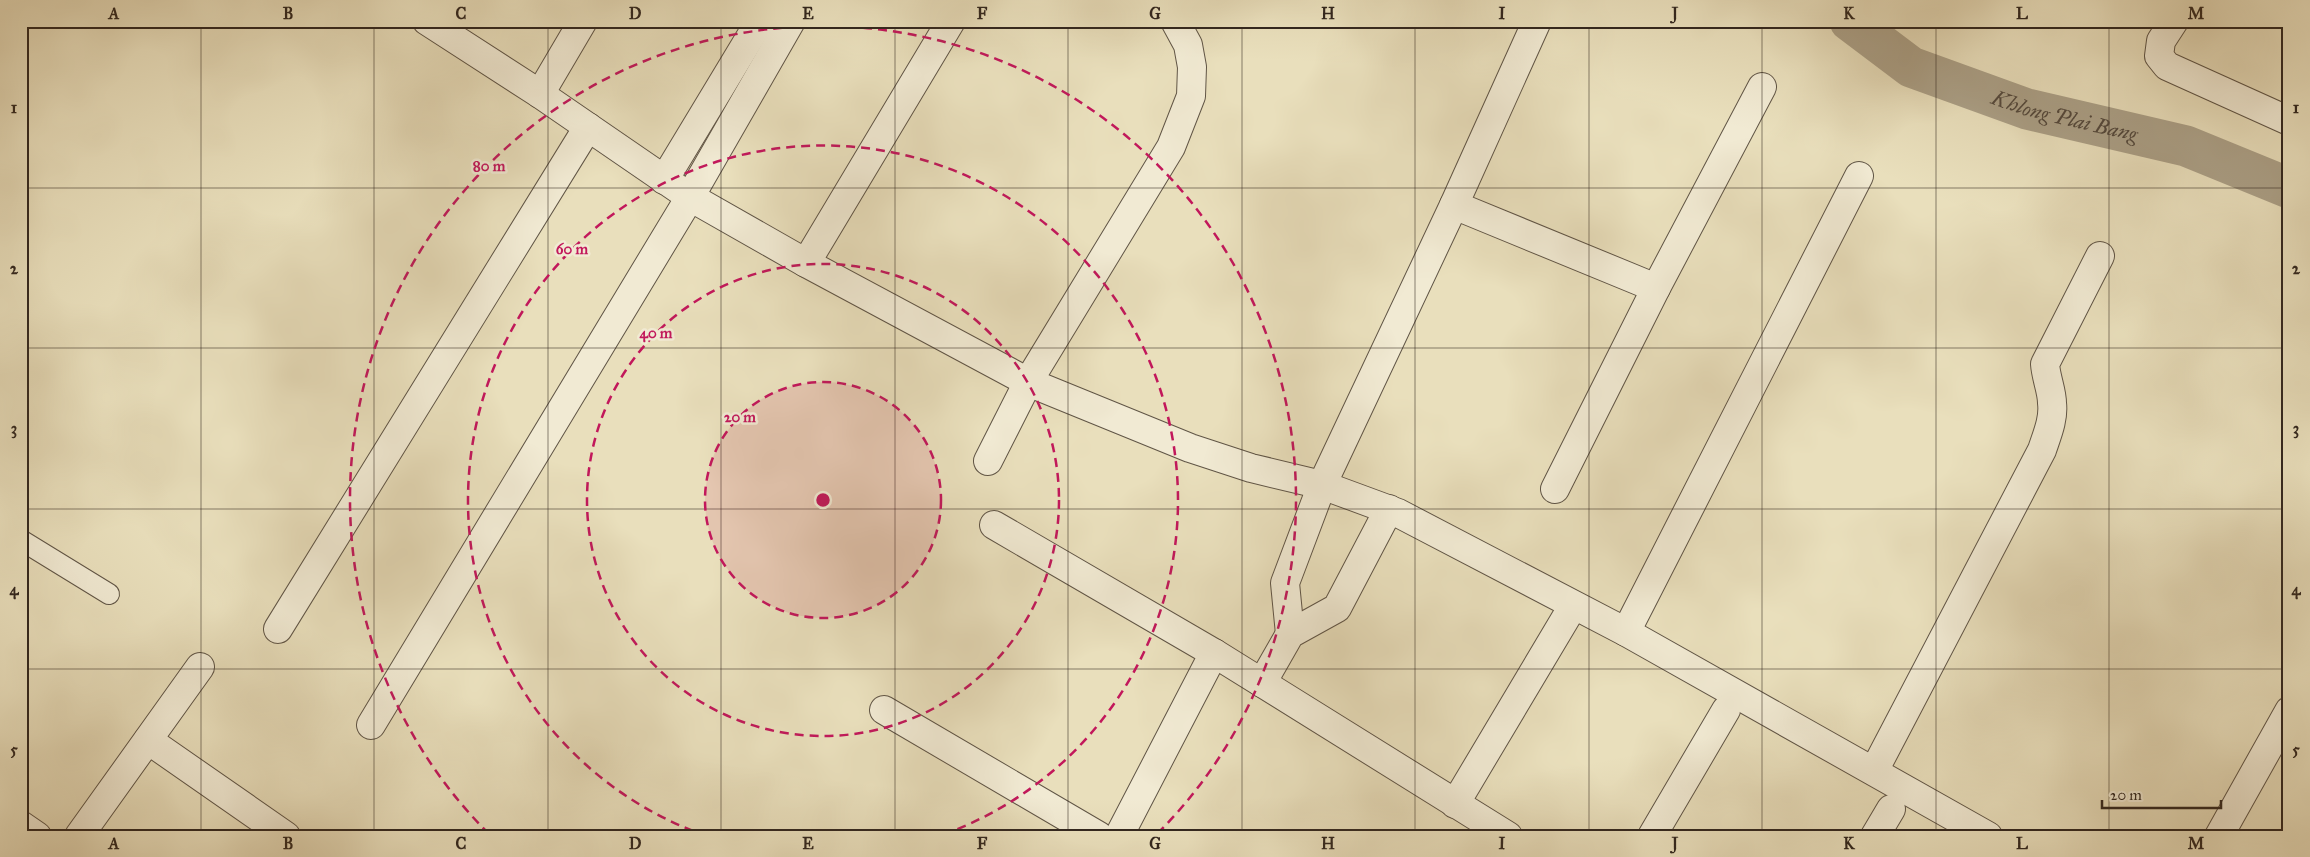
<svg xmlns="http://www.w3.org/2000/svg" width="2310" height="857" viewBox="0 0 2310 857" font-family="'IM FELL Great Primer',serif">
  <style>
    .lines { fill: none; stroke-linecap: round; stroke-linejoin: round }
    .canal { stroke: #aba087; stroke-width: 41 }
    .lane-casing { stroke: #605546; stroke-width: 22 }
    .street-casing { stroke: #605546; stroke-width: 30 }
    .lane { stroke: #f1ead3; stroke-width: 20 }
    .street { stroke: #f1ead3; stroke-width: 28 }
    .grid { fill: none; stroke: #32271f; stroke-width: 1; stroke-opacity: 0.55 }
    .ring { fill: none; stroke: #c2185b; stroke-width: 2.5; stroke-dasharray: 9 6 }
    .labels { text-anchor: middle; dominant-baseline: central; stroke-width: 5; stroke-linejoin: round; paint-order: stroke }
    .water-label { font-size: 21px; font-style: italic; fill: #564b3e; stroke: #f1ead3 }
    .centre { fill: #c2185b; stroke: #f1ead3; stroke-width: 2.5 }
    .ring-label { font-size: 15px; text-anchor: middle; font-weight: bold; fill: #c2185b; stroke: #f1ead3; stroke-width: 5; stroke-linejoin: round; paint-order: stroke }
    .neatline { fill: none; stroke: #32271f; stroke-width: 2 }
    .grid-label { font-size: 16px; text-anchor: middle; font-weight: bold; fill: #32271f }
  </style>
  <rect width="100%" height="100%" fill="#e9dfbc"/>
  <filter id="stains"><feTurbulence type="fractalNoise" baseFrequency=".004" numOctaves="4"/><feColorMatrix values="0 0 0 0 .2 0 0 0 0 .09 0 0 0 0 .02 0 0 0 .5 -.17"/></filter>
  <radialGradient id="worn" r=".72"><stop offset=".6" stop-color="#630" stop-opacity="0"/><stop offset="1" stop-color="#630" stop-opacity=".3"/></radialGradient>
  <g class="lines">
    <path class="canal" id="s1" d="M1850,21L1911,67L2027,109L2186,146L2289,188"/>
    <defs>
      <polyline id="lane" points="21,540 109,594"/>
      <g id="street">
        <polyline points="427,21 540,94 690,197 806,263 1028,382 1190,448 1251,468 1322,485 1398,513 1626,632 1988,836"/>
        <polyline points="2174,21 2161,41 2159,56 2167,66 2289,121"/>
        <polyline points="540,94 583,21"/>
        <polyline points="664,180 760,21"/>
        <polyline points="1454,205 1656,288"/>
        <polyline points="806,263 951,21"/>
        <polyline points="988,461 1028,382 1171,147 1191,96 1192,67 1188,45 1175,21"/>
        <polyline points="1555,489 1656,288 1762,87"/>
        <polyline points="994,525 1214,653 1508,836"/>
        <polyline points="278,629 588,127"/>
        <polyline points="1626,632 1859,176"/>
        <polyline points="1290,634 1285,583 1322,485 1454,205 1537,21"/>
        <polyline points="1262,683 1290,634 1337,608 1389,509"/>
        <polyline points="884,710 1099,836"/>
        <polyline points="371,725 690,197 791,21"/>
        <polyline points="148,740 286,836"/>
        <path d="M1874,771L2042,450C2047,435 2054,419 2052,403C2052,391 2046,378 2045,364L2100,256"/>
        <polyline points="1455,804 1567,616"/>
        <polyline points="21,825 37,836"/>
        <polyline points="79,836 200,667"/>
        <polyline points="1119,836 1214,653"/>
        <polyline points="1652,836 1726,710"/>
        <polyline points="1875,836 1891,809"/>
        <polyline points="2219,836 2289,711"/>
      </g>
    </defs>
    <use href="#lane" class="lane-casing"/>
    <use href="#street" class="street-casing"/>
    <use href="#lane" class="lane"/>
    <use href="#street" class="street"/>
  </g>
  <path class="grid" d="M201,21V836M374,21V836M548,21V836M721,21V836M895,21V836M1068,21V836M1242,21V836M1415,21V836M1589,21V836M1762,21V836M1936,21V836M2109,21V836M21,188H2289M21,348H2289M21,509H2289M21,669H2289"/>
  <circle cx="823" cy="500" r="118" fill="#c2185b" fill-opacity=".12"/>
  <g class="ring">
    <circle cx="823" cy="500" r="118"/>
    <circle cx="823" cy="500" r="236"/>
    <path d="M707 836A355 355 0 1 1 939 836"/>
    <path d="M489 834A473 473 0 1 1 1157 834"/>
  </g>
  <g class="labels">
    <g class="water-label">
      <text stroke="none"><textPath href="#s1" startOffset="238">Khlong Plai Bang</textPath></text>
    </g>
  </g>
  <circle cx="823" cy="500" r="8" class="centre"/>
  <g class="ring-label">
    <text x="489" y="171">80 m</text>
    <text x="572" y="254">60 m</text>
    <text x="656" y="338">40 m</text>
    <text x="740" y="422">20 m</text>
  </g>
  <rect width="2310" height="857" fill="none" stroke="#e9dfbc" stroke-width="55"/>
  <path d="M2102 800v8h119v-8" fill="none" stroke="#32271f" stroke-width="2.5"/>
  <text x="2110" y="800" font-size="15" fill="#32271f" stroke="#f1ead3" stroke-width="4" paint-order="stroke">20 m</text>
  <rect x="28" y="28" width="2254" height="802" class="neatline"/>
  <g class="grid-label">
    <text x="114" y="19">A</text>
    <text x="288" y="19">B</text>
    <text x="461" y="19">C</text>
    <text x="635" y="19">D</text>
    <text x="808" y="19">E</text>
    <text x="982" y="19">F</text>
    <text x="1155" y="19">G</text>
    <text x="1328" y="19">H</text>
    <text x="1502" y="19">I</text>
    <text x="1675" y="19">J</text>
    <text x="1849" y="19">K</text>
    <text x="2022" y="19">L</text>
    <text x="2196" y="19">M</text>
    <text x="14" y="113">1</text>
    <text x="2296" y="113">1</text>
    <text x="14" y="274">2</text>
    <text x="2296" y="274">2</text>
    <text x="14" y="434">3</text>
    <text x="2296" y="434">3</text>
    <text x="14" y="595">4</text>
    <text x="2296" y="595">4</text>
    <text x="14" y="755">5</text>
    <text x="2296" y="755">5</text>
    <text x="114" y="849">A</text>
    <text x="288" y="849">B</text>
    <text x="461" y="849">C</text>
    <text x="635" y="849">D</text>
    <text x="808" y="849">E</text>
    <text x="982" y="849">F</text>
    <text x="1155" y="849">G</text>
    <text x="1328" y="849">H</text>
    <text x="1502" y="849">I</text>
    <text x="1675" y="849">J</text>
    <text x="1849" y="849">K</text>
    <text x="2022" y="849">L</text>
    <text x="2196" y="849">M</text>
  </g>
  <rect width="100%" height="100%" filter="url(#stains)"/>
  <rect width="100%" height="100%" fill="url(#worn)"/>
</svg>
